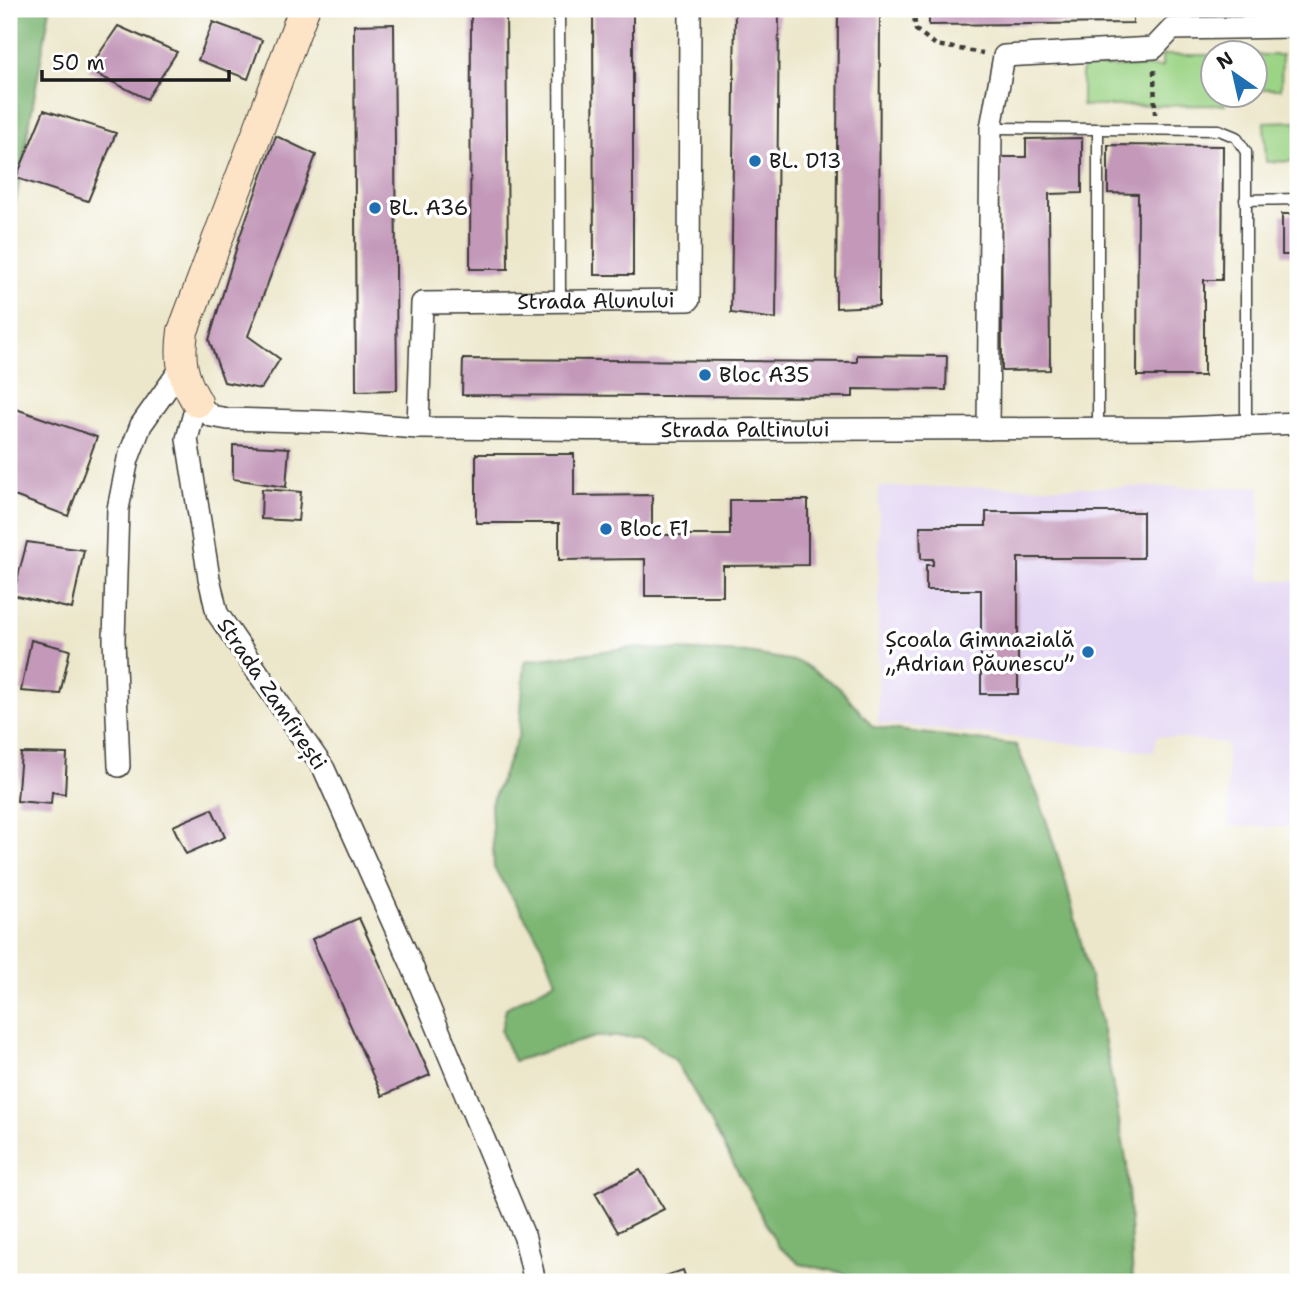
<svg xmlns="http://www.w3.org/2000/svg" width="1307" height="1291" viewBox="0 0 1307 1291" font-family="'Shantell Sans',sans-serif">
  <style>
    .built { fill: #e2d4f3 }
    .green { fill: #9cd486; stroke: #5c7851; stroke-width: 2 }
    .forest { fill: #7db673; stroke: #4c6948; stroke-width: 2 }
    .building { fill: #c398b9 }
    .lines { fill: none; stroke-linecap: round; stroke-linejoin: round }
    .lane-casing { stroke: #3b3a36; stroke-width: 13 }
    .street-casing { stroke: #3b3a36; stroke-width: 24 }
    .secondary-casing { stroke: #3b3a36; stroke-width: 32 }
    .path { stroke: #3b3a36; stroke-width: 4.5; stroke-dasharray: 5 5; stroke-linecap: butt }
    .lane { stroke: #fff; stroke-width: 10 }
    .street { stroke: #fff; stroke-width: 21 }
    .secondary { stroke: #fee4c6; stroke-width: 30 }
    .poi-dot { fill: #1f6fb2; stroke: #fff; stroke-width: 2.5 }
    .labels { text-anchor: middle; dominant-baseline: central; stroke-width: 7; stroke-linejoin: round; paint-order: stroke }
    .poi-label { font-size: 21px; fill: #1c1c1c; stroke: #fff; text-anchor: start }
    .street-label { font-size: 21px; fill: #1c1c1c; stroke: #fff }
  </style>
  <rect width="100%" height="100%" fill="#fff"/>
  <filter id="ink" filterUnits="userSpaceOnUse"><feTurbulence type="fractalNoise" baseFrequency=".0143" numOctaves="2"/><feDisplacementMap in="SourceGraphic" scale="14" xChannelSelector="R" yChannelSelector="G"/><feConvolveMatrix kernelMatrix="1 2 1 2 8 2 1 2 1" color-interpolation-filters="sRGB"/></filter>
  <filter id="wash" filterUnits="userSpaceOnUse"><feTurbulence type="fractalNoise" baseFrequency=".00686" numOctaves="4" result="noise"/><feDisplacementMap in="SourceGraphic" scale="28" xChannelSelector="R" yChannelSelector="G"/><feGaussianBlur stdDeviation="1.57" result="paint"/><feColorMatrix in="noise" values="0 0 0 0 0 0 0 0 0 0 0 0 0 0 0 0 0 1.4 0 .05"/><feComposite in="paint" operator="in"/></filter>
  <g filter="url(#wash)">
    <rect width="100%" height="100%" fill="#ece7cb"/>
    <polygon class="built" points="879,487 1260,487 1261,580 1298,581 1298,827 1229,826 1226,743 1157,736 1154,752 878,723"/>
    <g class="green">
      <polygon points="1162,55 1212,55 1212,94 1225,95 1225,105 1082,106 1082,67 1162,67"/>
      <polygon points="1254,55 1282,55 1281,89 1255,89"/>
      <polygon points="1298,121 1298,161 1266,162 1264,122"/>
    </g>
    <g class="forest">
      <polygon points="9,9 50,9 9,238"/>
      <polygon points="629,648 748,653 800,662 840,688 873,727 1016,745 1039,798 1065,879 1101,1021 1127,1164 1133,1282 861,1282 843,1273 800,1264 778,1246 704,1109 675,1060 643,1037 595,1037 514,1061 501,1032 506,1008 556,981 542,945 494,868 491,804 519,735 525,661"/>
    </g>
    <g id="blocks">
      <g class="building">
        <polygon points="471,9 506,9 508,269 470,269"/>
        <polygon points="593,9 633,9 633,275 594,275"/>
        <polygon points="735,9 779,9 776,319 731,313"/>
        <polygon points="838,9 880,9 879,306 836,308"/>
        <polygon points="929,9 1133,9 1133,23 929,25"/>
        <polygon points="213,22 262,40 248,79 198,60"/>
        <polygon points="394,24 397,390 356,391 354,25"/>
        <polygon points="118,26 177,52 147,99 88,70"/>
        <polygon points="44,110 116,133 88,201 16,178"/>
        <polygon points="276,136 316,155 248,336 280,359 261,389 224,382 209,340 240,236"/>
        <polygon points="1082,138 1082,193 1049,194 1050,370 1002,371 1001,157 1026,157 1026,139"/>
        <polygon points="1108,145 1223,146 1222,280 1204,280 1204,376 1137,376 1138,194 1108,193"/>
        <rect x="1282" y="214" width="16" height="41"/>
        <polygon points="857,355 947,356 946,390 853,389 853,397 462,395 463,359 857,362"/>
        <polygon points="16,409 97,437 68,516 9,494 9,429"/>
        <polygon points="233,445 289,448 286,487 233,479"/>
        <polygon points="476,454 574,454 574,496 652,495 652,535 730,535 730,500 808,500 808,565 723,566 723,596 645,596 645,559 559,560 559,523 476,523"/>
        <polygon points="262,489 301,492 298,521 261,519"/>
        <polygon points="986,512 1143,512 1143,558 1018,558 1018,694 981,694 981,590 926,590 926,565 933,565 933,559 921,559 920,526 986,526"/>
        <polygon points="27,542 84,550 72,609 13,595"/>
        <polygon points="31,640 70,650 60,694 21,691"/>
        <polygon points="21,753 67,754 65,794 52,792 51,804 17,801"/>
        <polygon points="212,809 225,837 186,854 173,826"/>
        <polygon points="359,918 430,1075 382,1096 312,939"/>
        <polygon points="640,1170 664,1209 618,1232 595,1193"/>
        <polygon points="683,1270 687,1282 648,1282"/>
      </g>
    </g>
  </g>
  <g filter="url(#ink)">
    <use href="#blocks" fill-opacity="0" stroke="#3b3a36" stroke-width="2"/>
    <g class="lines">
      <defs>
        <g id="lane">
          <polyline points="559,9 560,302"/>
          <polyline points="991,128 1219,130 1236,137 1246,152 1246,425"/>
          <polyline points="1245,200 1298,199"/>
          <polyline points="1098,428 1098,129"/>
        </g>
        <g id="street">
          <path id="s1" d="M418,428L422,303L689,300L690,9"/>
          <polyline points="988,429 991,128 1004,56 1154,48 1172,29 1298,27"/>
          <polyline points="119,766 114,640 118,509 128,459 141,425 182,367"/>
          <path id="s2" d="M535,1282L525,1238L410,961L324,769L217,613L209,578L187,439L197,402L211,416L228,419L336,422L418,428L652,430L1180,428L1298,423"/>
        </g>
        <path id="secondary" d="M197,402C182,378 179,360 183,331L304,9"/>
      </defs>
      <use href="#lane" class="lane-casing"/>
      <use href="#street" class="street-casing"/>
      <use href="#secondary" class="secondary-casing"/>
      <g class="path">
        <polyline points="913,9 916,30 936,45 983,53"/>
        <polyline points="1154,70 1155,114"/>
      </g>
      <use href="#lane" class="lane"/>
      <use href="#street" class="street"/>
      <use href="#secondary" class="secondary"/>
    </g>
  </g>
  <g class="poi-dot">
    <circle cx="755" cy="161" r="7"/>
    <circle cx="375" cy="208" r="7"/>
    <circle cx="705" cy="375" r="7"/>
    <circle cx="606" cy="529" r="7"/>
    <circle cx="1088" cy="652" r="7"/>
  </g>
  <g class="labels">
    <g class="poi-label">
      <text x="769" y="161">BL. D13</text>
      <text x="389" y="208">BL. A36</text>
      <text x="719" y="375">Bloc A35</text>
      <text x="620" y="529">Bloc F1</text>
      <text x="1074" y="640" text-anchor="end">Școala Gimnazială<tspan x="1074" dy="24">„Adrian Păunescu”</tspan></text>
    </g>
    <g class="street-label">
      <text stroke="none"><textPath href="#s1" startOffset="299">Strada Alunului</textPath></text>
      <text stroke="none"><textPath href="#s2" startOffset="1514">Strada Paltinului</textPath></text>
      <text transform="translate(272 694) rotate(56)">Strada Zamfirești</text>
    </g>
  </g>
  <rect width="1307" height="1291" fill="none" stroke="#fff" stroke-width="35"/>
  <g transform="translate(1234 74) rotate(326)"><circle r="33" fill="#ffffff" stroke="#a4a4a4" stroke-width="2"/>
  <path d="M0-5L12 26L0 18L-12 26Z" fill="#1f6fb2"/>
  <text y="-10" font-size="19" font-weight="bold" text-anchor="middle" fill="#1c1c1c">N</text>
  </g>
  <path d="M42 70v10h187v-10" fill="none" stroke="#1c1c1c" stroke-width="3.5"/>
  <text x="52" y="70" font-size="21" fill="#1c1c1c" stroke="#ffffff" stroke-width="5" paint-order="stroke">50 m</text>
</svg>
